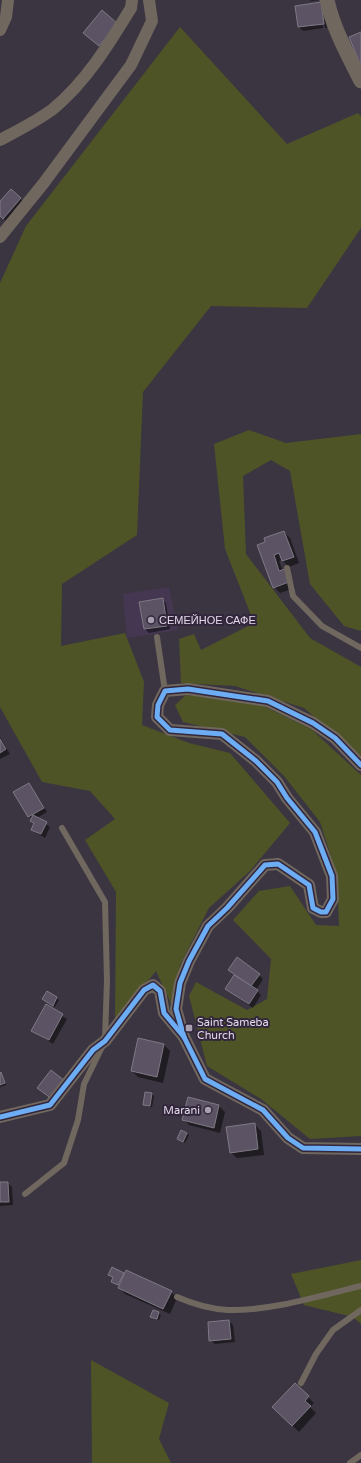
<svg xmlns="http://www.w3.org/2000/svg" width="361" height="1463" viewBox="0 0 361 1463" font-family="'Varela Round',sans-serif">
  <style>
    .built { fill: #453751 }
    .green { fill: #4f5426 }
    .shadow { fill: #0007 }
    .building { fill: #5c5465; stroke: #7e7984 }
    .lines { fill: none; stroke-linecap: round; stroke-linejoin: round }
    .service { stroke: #70675e; stroke-width: 6 }
    .minor { stroke: #70675e; stroke-width: 12 }
    .tertiary { stroke: #70675e; stroke-width: 15 }
    .cycleway-casing { stroke: #32263c; stroke-width: 8 }
    .cycleway { stroke: #6dadf4; stroke-width: 5 }
    .poi-dot { fill: #a8a0ae; stroke: #32263c; stroke-width: 1.5 }
    .labels { text-anchor: middle; dominant-baseline: central; stroke-width: 4; stroke-linejoin: round; paint-order: stroke }
    .poi-label { font-size: 11px; fill: #e2dae9; stroke: #32263c; text-anchor: start }
  </style>
  <rect width="100%" height="100%" fill="#3b3541"/>
  <polygon class="built" points="169,587 178,630 127,638 123,594"/>
  <g class="green">
    <polygon points="180,27 287,144 358,113 361,116 361,228 307,308 211,306 143,392 137,535 62,584 61,646 125,633 144,682 142,725 189,743 230,753 290,823 250,871 209,908 180,965 173,1008 156,971 115,1021 116,892 85,840 115,819 90,791 42,782 0,707 0,283 26,226"/>
    <polygon points="249,430 286,443 361,434 361,631 344,626 310,584 290,471 271,460 243,476 246,554 310,638 361,667 361,757 304,708 235,686 181,683 179,639 194,634 201,650 254,623 225,549 214,444"/>
    <polygon points="186,695 257,703 311,729 361,775 361,1136 310,1139 261,1099 207,1066 189,996 196,982 247,1010 267,999 271,959 233,920 259,891 290,886 316,925 339,926 337,875 320,822 284,776 245,737 183,722 175,705"/>
    <polygon points="361,1260 361,1324 353,1317 304,1305 291,1274"/>
    <polygon points="91,1360 169,1403 159,1439 171,1463 92,1463"/>
  </g>
  <g class="shadow">
    <polygon points="310,0 322,0 311,1"/>
    <polygon points="320,3 324,8 327,28 325,28 322,7 320,7 323,28 303,31 299,27 296,7"/>
    <polygon points="11,190 25,203 7,222 0,215 0,203"/>
    <polygon points="284,532 290,538 299,563 289,567 282,560 279,561 283,571 291,576 295,588 280,593 274,587 259,546"/>
    <polygon points="162,599 166,603 170,629 149,633 145,629"/>
    <polygon points="0,737 10,754 0,759"/>
    <polygon points="29,784 47,812 37,818 50,827 45,838 32,830 35,824 29,816"/>
    <polygon points="235,975 259,975 263,979 256,990 261,995 253,1008 226,989"/>
    <polygon points="47,992 59,1000 55,1007 43,999"/>
    <polygon points="46,1006 67,1019 53,1044 32,1030"/>
    <polygon points="139,1039 164,1045 170,1051 163,1083 138,1077 132,1071"/>
    <polygon points="1,1073 6,1085 0,1087 0,1074"/>
    <polygon points="152,1094 154,1096 152,1107 146,1106 144,1104"/>
    <polygon points="219,1106 225,1112 220,1133 189,1125 183,1119"/>
    <polygon points="255,1125 261,1131 264,1155 237,1158 230,1152"/>
    <polygon points="187,1134 189,1135 185,1143 178,1139"/>
    <polygon points="0,1183 8,1183 12,1187 13,1205 0,1206"/>
    <polygon points="123,1273 171,1292 177,1298 170,1314 125,1294 119,1288 120,1286 112,1282 114,1278 111,1276"/>
    <polygon points="154,1311 161,1315 159,1320 152,1317"/>
    <polygon points="229,1321 233,1325 235,1342 215,1344 210,1340"/>
    <polygon points="308,1397 314,1403 310,1407 316,1413 299,1432 280,1413"/>
  </g>
  <g class="building">
    <polygon points="321,2 324,24 298,27 295,6"/>
    <polygon points="102,10 118,24 99,46 83,33"/>
    <polygon points="361,32 361,63 360,64 349,37"/>
    <polygon points="11,189 21,198 3,219 0,216 0,201"/>
    <polygon points="284,531 294,557 282,561 279,553 274,555 279,571 285,569 289,582 273,588 257,545 265,542 264,538"/>
    <polygon points="163,598 167,626 144,629 139,602"/>
    <polygon points="0,739 6,749 0,753"/>
    <polygon points="29,783 44,808 28,817 13,792"/>
    <polygon points="33,815 47,822 41,834 31,830 34,823 30,821"/>
    <polygon points="237,957 260,974 251,986 228,970"/>
    <polygon points="234,975 258,990 249,1004 225,989"/>
    <polygon points="47,991 57,997 53,1006 42,999"/>
    <polygon points="46,1004 63,1014 49,1040 31,1031"/>
    <polygon points="138,1038 164,1044 157,1077 131,1071"/>
    <polygon points="51,1070 65,1081 52,1099 37,1088"/>
    <polygon points="1,1072 5,1083 0,1085 0,1073"/>
    <polygon points="145,1092 152,1093 150,1106 143,1105"/>
    <polygon points="188,1097 219,1105 214,1128 182,1120"/>
    <polygon points="255,1123 258,1149 230,1153 226,1127"/>
    <polygon points="181,1130 187,1133 183,1142 177,1139"/>
    <polygon points="0,1182 8,1182 9,1202 0,1202"/>
    <polygon points="112,1267 124,1273 118,1285 111,1282 113,1277 108,1275"/>
    <polygon points="126,1270 172,1291 163,1309 118,1288"/>
    <polygon points="153,1310 159,1312 157,1319 150,1317"/>
    <polygon points="229,1320 231,1339 209,1341 208,1322"/>
    <polygon points="295,1383 309,1396 305,1401 311,1406 292,1426 272,1407"/>
  </g>
  <g class="lines">
    <g class="service">
      <polyline points="287,568 293,596 322,626 361,648"/>
      <polyline points="157,637 165,691"/>
      <polyline points="62,828 105,902 107,980 105,1039"/>
      <polyline points="25,1194 64,1163 78,1120 84,1084 102,1047"/>
      <path d="M177,1297C193,1304 210,1309 228,1310C271,1311 319,1296 361,1286"/>
      <polyline points="301,1383 316,1354 333,1330 361,1310"/>
      <polyline points="350,1463 361,1455"/>
    </g>
    <g class="minor">
      <polyline points="0,30 6,17 8,0"/>
      <path d="M0,140C17,131 37,121 53,109C86,82 109,44 131,8L132,0"/>
      <polyline points="0,237 43,184 131,65 152,21 149,0"/>
      <polyline points="184,1037 176,1009 180,983 189,961 208,926 227,908 265,865 278,864 309,885 313,908 321,912 326,912 333,899 332,876 315,832 287,798 277,782 256,761 222,734 170,730 157,717 158,705 165,691 188,689 268,701 313,723 335,738 361,765"/>
      <polyline points="0,1117 50,1105 93,1050 105,1041 144,990 153,985 160,991 164,1013 184,1037 205,1079 263,1110 288,1138 303,1148 361,1149"/>
    </g>
    <path class="tertiary" d="M327,0C333,28 348,55 361,81"/>
    <defs>
      <g id="cycleway">
        <polyline points="184,1037 176,1009 180,983 189,961 208,926 227,908 265,865 278,864 309,885 313,908 321,912 326,912 333,899 332,876 315,832 287,798 277,782 256,761 222,734 170,730 157,717 158,705 165,691 188,689 268,701 313,723 335,738 361,765"/>
        <polyline points="0,1117 50,1105 93,1050 105,1041 144,990 153,985 160,991 164,1013 184,1037 205,1079 263,1110 288,1138 303,1148 361,1149"/>
      </g>
    </defs>
    <use href="#cycleway" class="cycleway-casing"/>
    <use href="#cycleway" class="cycleway"/>
  </g>
  <g class="poi-dot">
    <circle cx="151" cy="620" r="4"/>
    <rect x="185" y="1024" width="8" height="8" rx="2"/>
    <circle cx="208" cy="1110" r="4"/>
  </g>
  <g class="labels">
    <g class="poi-label">
      <text x="159" y="620">СЕМЕЙНОЕ САФЕ</text>
      <text x="197" y="1022">Saint Sameba<tspan x="197" dy="13">Church</tspan></text>
      <text x="200" y="1110" text-anchor="end">Marani</text>
    </g>
  </g>
</svg>
